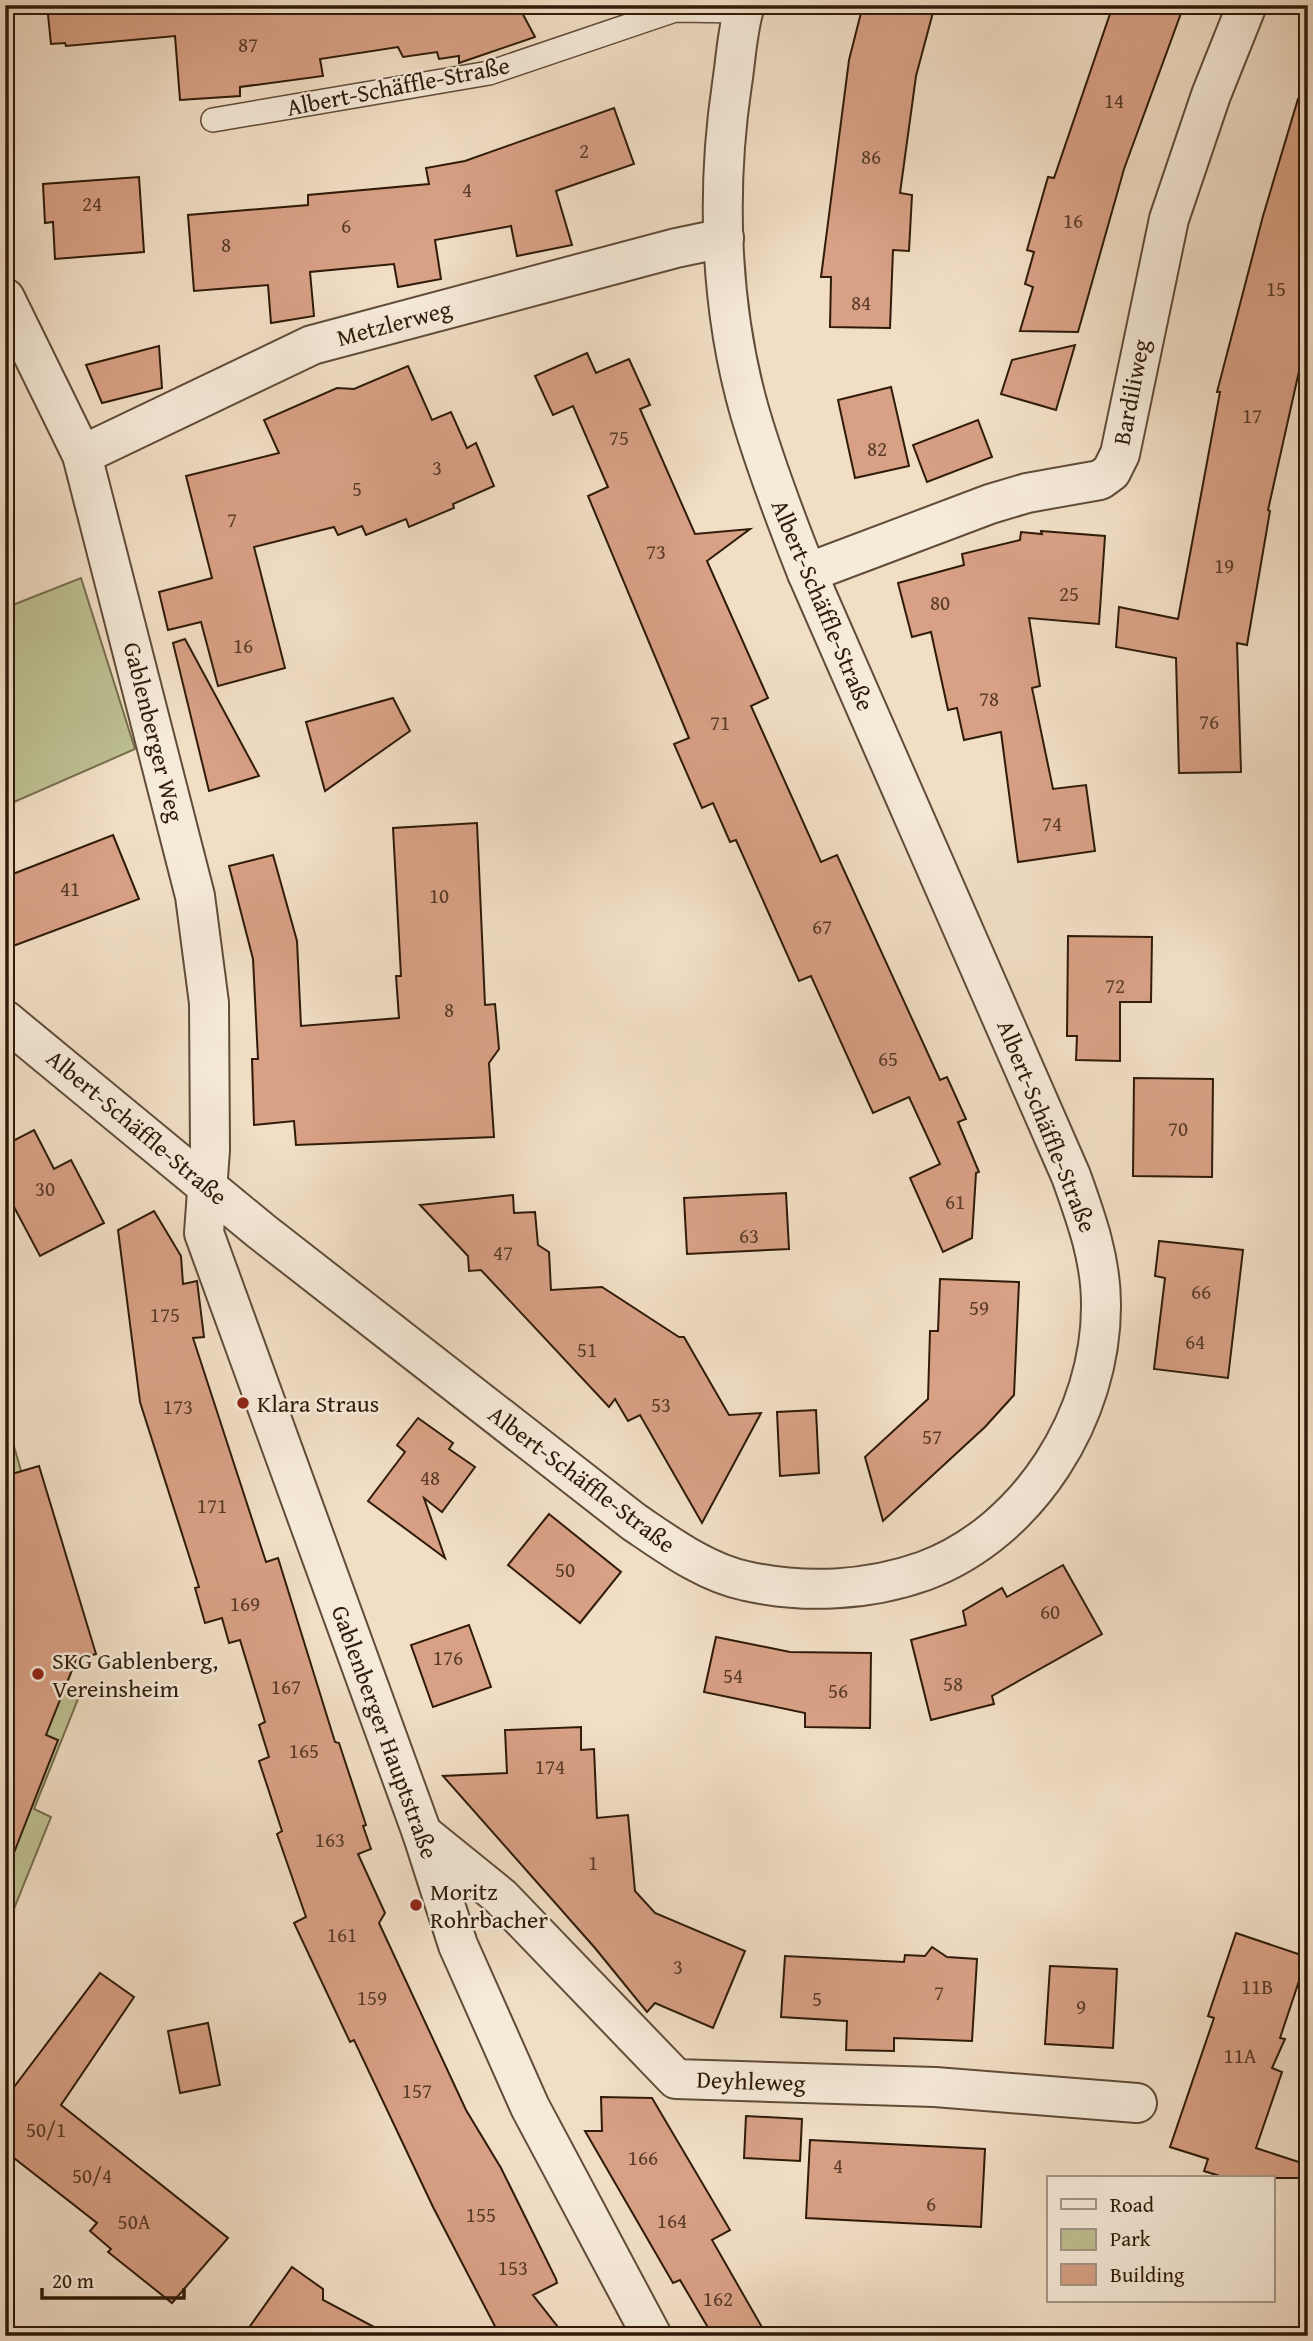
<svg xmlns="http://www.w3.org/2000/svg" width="1313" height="2341" viewBox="0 0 1313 2341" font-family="'Gentium Book Plus',serif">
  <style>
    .green { fill: #bdc092; stroke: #766e4e; stroke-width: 2 }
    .building { fill: #d8a085; stroke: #2f1b09; stroke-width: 2 }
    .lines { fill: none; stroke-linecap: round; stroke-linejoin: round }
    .service-casing { stroke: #604c38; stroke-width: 26 }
    .minor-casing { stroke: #604c38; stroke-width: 42 }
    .tertiary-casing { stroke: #604c38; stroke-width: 42 }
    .service { stroke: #f6ead9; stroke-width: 23 }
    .minor { stroke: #f6ead9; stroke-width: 38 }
    .tertiary { stroke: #f6ead9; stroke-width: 38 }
    .poi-dot { fill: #8f2418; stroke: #f6ead9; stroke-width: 2.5 }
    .labels { text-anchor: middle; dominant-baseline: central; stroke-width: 5; stroke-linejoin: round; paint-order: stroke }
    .number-label { font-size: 21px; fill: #593c28 }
    .street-label { font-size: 24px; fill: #2f1b09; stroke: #f6ead9 }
    .poi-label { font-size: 24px; fill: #2f1b09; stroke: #f6ead9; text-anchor: start }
  </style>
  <rect width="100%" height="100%" fill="#f1dec5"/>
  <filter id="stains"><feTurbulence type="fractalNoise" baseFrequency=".00286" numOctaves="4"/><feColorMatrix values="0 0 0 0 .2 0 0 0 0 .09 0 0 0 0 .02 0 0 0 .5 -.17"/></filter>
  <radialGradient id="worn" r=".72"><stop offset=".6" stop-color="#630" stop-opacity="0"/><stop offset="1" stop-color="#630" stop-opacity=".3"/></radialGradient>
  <g class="green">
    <polygon points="81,578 135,749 5,806 5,608"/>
    <polygon points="13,1443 76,1660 65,1688 80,1694 34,1809 51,1817 5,1931 5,1445"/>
  </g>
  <g class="building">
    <polygon points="47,5 518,5 535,37 459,63 459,56 439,59 437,52 403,57 398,47 320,59 323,76 240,87 240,96 180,100 175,36 66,46 65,43 51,44"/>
    <polygon points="863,5 935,5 916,76 900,193 912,195 909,251 893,250 890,328 830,327 831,277 821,277 849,60"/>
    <polygon points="1113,5 1184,5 1124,169 1078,332 1020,331 1033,287 1025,284 1034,252 1027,250 1048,177 1054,178"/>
    <polygon points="1298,99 1308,101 1308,331 1268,510 1270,511 1247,645 1237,643 1241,772 1179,773 1176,658 1116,647 1119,607 1178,619 1220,392 1217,392 1263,216"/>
    <polygon points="614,108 634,164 556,191 572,245 517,256 511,226 435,240 441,279 398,287 394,264 310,272 314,316 271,323 268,285 194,291 188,215 308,205 308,195 429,184 426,168 465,161"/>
    <polygon points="139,177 144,252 55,259 53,222 45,223 43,184"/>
    <polygon points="1075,345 1056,410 1001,394 1012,360"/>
    <polygon points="159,346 162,388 102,403 86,365"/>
    <polygon points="587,353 596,373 629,359 650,405 640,409 695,534 750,529 707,561 768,698 751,706 821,862 837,855 940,1080 947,1077 966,1119 958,1122 979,1172 976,1173 972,1238 943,1252 910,1178 940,1164 909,1097 873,1113 811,976 799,981 736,840 730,842 713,803 702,808 674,744 689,738 588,496 608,487 573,406 553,415 535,376"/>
    <polygon points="408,366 432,420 451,412 467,448 476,443 494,486 453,504 454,508 409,527 406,519 366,535 362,526 338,535 334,527 254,547 285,668 218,686 201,622 168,630 159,592 212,578 186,476 279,453 264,420 337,388 354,389"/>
    <polygon points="891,387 909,466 855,478 838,400"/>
    <polygon points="978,420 992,457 927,482 913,445"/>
    <polygon points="1041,531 1105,536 1099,624 1029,618 1040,686 1032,688 1053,789 1086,785 1095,851 1018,862 1001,732 964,740 957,708 948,710 931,632 912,637 898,583 964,565 962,554 1020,540 1021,532 1042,534"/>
    <polygon points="185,639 259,776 209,791 173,643"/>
    <polygon points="393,698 410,731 325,791 306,722"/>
    <polygon points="477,823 485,1005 495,1004 499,1049 489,1063 494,1137 296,1145 294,1121 254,1125 252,1059 258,1059 253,959 229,866 273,855 297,941 301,1026 399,1018 396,976 401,976 393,828"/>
    <polygon points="113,835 139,899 5,949 5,877"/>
    <polygon points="1068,936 1152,937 1151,1002 1120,1002 1120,1061 1076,1060 1077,1036 1067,1036"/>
    <polygon points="1134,1078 1213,1079 1212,1177 1133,1176"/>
    <polygon points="34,1130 54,1169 71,1160 104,1223 40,1256 5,1190 5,1145"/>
    <polygon points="786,1193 789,1249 687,1254 684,1198"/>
    <polygon points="513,1195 514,1213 535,1212 538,1245 549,1252 551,1290 602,1287 679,1337 684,1337 729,1415 761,1413 702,1523 640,1415 628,1421 615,1399 609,1407 481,1270 469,1271 468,1256 420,1205"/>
    <polygon points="154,1211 181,1256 183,1284 197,1281 204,1337 193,1338 266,1562 278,1558 335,1742 339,1743 366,1825 363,1826 371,1849 358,1854 385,1913 379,1923 466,2110 501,2168 556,2279 557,2283 533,2295 565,2336 500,2336 433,2207 354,2040 350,2042 294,1923 306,1917 277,1834 282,1831 259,1761 269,1757 259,1725 265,1722 240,1640 229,1643 222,1618 205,1623 195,1588 199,1587 140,1402 118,1230"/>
    <polygon points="1159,1241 1243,1250 1228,1378 1154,1369 1165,1278 1155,1276"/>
    <polygon points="940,1279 1019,1282 1014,1395 985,1427 883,1521 865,1457 928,1399 930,1331 938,1331"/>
    <polygon points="816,1410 819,1473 780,1476 777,1412"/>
    <polygon points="418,1418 453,1443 449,1449 475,1467 442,1512 424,1498 445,1558 368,1501 405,1452 397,1445"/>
    <polygon points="39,1466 96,1654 76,1660 46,1735 58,1740 8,1868 5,1476"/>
    <polygon points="549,1514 621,1572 580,1623 508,1565"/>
    <polygon points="1063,1565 1102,1634 992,1696 994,1704 931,1720 911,1640 966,1625 963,1611 1002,1588 1007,1597"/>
    <polygon points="469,1625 491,1687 433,1707 411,1645"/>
    <polygon points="716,1637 790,1652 871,1653 870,1728 805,1727 805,1713 704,1692"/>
    <polygon points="581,1727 581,1750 594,1749 597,1818 628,1815 635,1891 655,1913 745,1951 713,2028 655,2003 647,2012 595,1948 443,1776 507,1773 505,1730"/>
    <polygon points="1236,1933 1307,1957 1280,2038 1285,2039 1272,2068 1282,2072 1256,2148 1308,2165 1308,2178 1226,2178 1204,2171 1208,2159 1170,2147 1214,2018 1208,2016"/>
    <polygon points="932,1947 947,1957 977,1959 972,2041 894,2038 894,2051 846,2050 847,2021 781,2017 785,1956 904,1962 905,1955 925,1956"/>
    <polygon points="1050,1966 1117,1969 1113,2048 1045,2044"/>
    <polygon points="100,1973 134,1997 61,2105 228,2238 172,2303 108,2252 111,2249 90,2231 97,2223 5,2151 5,2099"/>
    <polygon points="208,2023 220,2085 180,2093 168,2031"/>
    <polygon points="601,2097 652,2098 730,2230 712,2240 767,2336 713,2336 680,2280 673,2283 585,2131 602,2131"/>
    <polygon points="746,2116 802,2119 800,2161 744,2158"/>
    <polygon points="810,2140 985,2149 981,2227 806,2218"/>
    <polygon points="292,2267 323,2289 323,2300 391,2336 243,2336"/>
  </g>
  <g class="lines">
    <defs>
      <polyline id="service" points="213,120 489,73 675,10 743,11"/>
      <g id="minor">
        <polyline points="5,298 82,455 195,896 209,1003 210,1150 204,1233 422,1833 458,1945 530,2107 652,2336"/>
        <polyline points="82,455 312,345 676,248 724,238"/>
        <polyline points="807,573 990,504 1027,493 1100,480 1111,472 1120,454 1169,219 1211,95 1247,5"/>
        <polyline points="422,1833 501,1897 676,2079 935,2087 1137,2103"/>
      </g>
      <path id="tertiary" d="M5,1020L261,1231L634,1522C668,1545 706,1573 746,1581C804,1594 868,1591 924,1571C1029,1532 1102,1415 1101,1304C1101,1259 1086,1218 1071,1176L807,573C786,520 766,467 750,413C720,309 716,191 732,84C736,59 737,30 745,5"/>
    </defs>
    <use href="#service" class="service-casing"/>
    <use href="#minor" class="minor-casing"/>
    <use href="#tertiary" class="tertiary-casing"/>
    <use href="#service" class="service"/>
    <use href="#minor" class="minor"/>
    <use href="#tertiary" class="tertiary"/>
  </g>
  <g class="poi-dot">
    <circle cx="243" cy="1403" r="7"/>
    <circle cx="38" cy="1674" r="7"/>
    <circle cx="416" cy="1905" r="7"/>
  </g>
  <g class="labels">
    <g class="number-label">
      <text x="248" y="44">87</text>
      <text x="1114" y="100">14</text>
      <text x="584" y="150">2</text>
      <text x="871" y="156">86</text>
      <text x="467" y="189">4</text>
      <text x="92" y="203">24</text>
      <text x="1073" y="220">16</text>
      <text x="346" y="225">6</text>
      <text x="226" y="244">8</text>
      <text x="1276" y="288">15</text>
      <text x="861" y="302">84</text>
      <text x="1252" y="415">17</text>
      <text x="619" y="437">75</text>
      <text x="877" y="448">82</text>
      <text x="437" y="467">3</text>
      <text x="357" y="488">5</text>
      <text x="232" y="519">7</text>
      <text x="656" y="551">73</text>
      <text x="1224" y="565">19</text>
      <text x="1069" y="593">25</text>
      <text x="940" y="602">80</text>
      <text x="243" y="645">16</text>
      <text x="989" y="698">78</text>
      <text x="1209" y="721">76</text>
      <text x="720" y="722">71</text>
      <text x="1052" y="823">74</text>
      <text x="70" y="888">41</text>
      <text x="439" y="895">10</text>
      <text x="822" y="926">67</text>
      <text x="1115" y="985">72</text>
      <text x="449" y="1009">8</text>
      <text x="888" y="1058">65</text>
      <text x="1178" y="1128">70</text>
      <text x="45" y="1188">30</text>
      <text x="955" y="1201">61</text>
      <text x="749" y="1235">63</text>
      <text x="503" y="1252">47</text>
      <text x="1201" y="1291">66</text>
      <text x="979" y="1307">59</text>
      <text x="165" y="1314">175</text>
      <text x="1195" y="1341">64</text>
      <text x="587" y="1349">51</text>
      <text x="661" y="1404">53</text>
      <text x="178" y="1406">173</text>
      <text x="932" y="1436">57</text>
      <text x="430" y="1477">48</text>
      <text x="212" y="1505">171</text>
      <text x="565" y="1569">50</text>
      <text x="245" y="1603">169</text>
      <text x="1050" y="1611">60</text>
      <text x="448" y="1657">176</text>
      <text x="733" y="1675">54</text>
      <text x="953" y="1683">58</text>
      <text x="286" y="1686">167</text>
      <text x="838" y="1690">56</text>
      <text x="304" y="1750">165</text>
      <text x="550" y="1766">174</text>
      <text x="330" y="1839">163</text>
      <text x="593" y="1862">1</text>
      <text x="342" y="1934">161</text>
      <text x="678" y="1966">3</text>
      <text x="1257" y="1986">11B</text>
      <text x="939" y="1992">7</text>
      <text x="372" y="1997">159</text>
      <text x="817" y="1998">5</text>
      <text x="1081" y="2006">9</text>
      <text x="1240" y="2055">11A</text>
      <text x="417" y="2090">157</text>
      <text x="46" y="2129">50/1</text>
      <text x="643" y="2157">166</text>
      <text x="838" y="2165">4</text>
      <text x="92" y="2175">50/4</text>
      <text x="931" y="2203">6</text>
      <text x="481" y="2214">155</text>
      <text x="672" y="2220">164</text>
      <text x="134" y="2221">50A</text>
      <text x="513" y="2267">153</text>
      <text x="718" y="2298">162</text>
    </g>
    <g class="street-label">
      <text transform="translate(398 86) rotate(-11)">Albert-Schäffle-Straße</text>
      <text transform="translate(394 323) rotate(-15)">Metzlerweg</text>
      <text transform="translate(1131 392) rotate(-79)">Bardiliweg</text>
      <text transform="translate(823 605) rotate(67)">Albert-Schäffle-Straße</text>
      <text transform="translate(154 732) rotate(76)">Gablenberger Weg</text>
      <text transform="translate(1047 1126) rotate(68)">Albert-Schäffle-Straße</text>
      <text transform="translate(137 1127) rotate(40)">Albert-Schäffle-Straße</text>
      <text transform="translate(582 1479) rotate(37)">Albert-Schäffle-Straße</text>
      <text transform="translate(385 1732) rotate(70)">Gablenberger Hauptstraße</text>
      <text transform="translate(751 2081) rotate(2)">Deyhleweg</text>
    </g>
    <g class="poi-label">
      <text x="257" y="1403">Klara Straus</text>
      <text x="52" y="1660">SKG Gablenberg,<tspan x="52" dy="28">Vereinsheim</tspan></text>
      <text x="430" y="1891">Moritz<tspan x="430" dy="28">Rohrbacher</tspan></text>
    </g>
  </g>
  <rect width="1313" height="2341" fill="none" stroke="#f1dec5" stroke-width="28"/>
  <rect x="7" y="7" width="1299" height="2327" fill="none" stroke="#2f1b09" stroke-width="3.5"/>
  <rect x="14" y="14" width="1285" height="2313" fill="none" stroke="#2f1b09" stroke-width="2"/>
  <rect x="1047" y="2176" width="228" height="126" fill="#f6ead9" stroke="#a69786" stroke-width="2"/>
  <rect x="1061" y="2199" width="35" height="10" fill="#f6ead9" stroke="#a69786" stroke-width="2"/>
  <text x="1110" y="2212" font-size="21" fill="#2f1b09">Road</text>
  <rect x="1061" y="2229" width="35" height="21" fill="#bdc092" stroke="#a69786" stroke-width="2"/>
  <text x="1110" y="2246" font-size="21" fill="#2f1b09">Park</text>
  <rect x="1061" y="2264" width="35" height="21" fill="#d8a085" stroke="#a69786" stroke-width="2"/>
  <text x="1110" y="2282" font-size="21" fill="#2f1b09">Building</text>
  <path d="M42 2288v10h142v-10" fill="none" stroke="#2f1b09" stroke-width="3.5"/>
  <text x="52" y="2288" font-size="21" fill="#2f1b09" stroke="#f6ead9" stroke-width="5" paint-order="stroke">20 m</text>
  <rect width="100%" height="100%" filter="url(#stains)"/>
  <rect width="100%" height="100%" fill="url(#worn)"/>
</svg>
